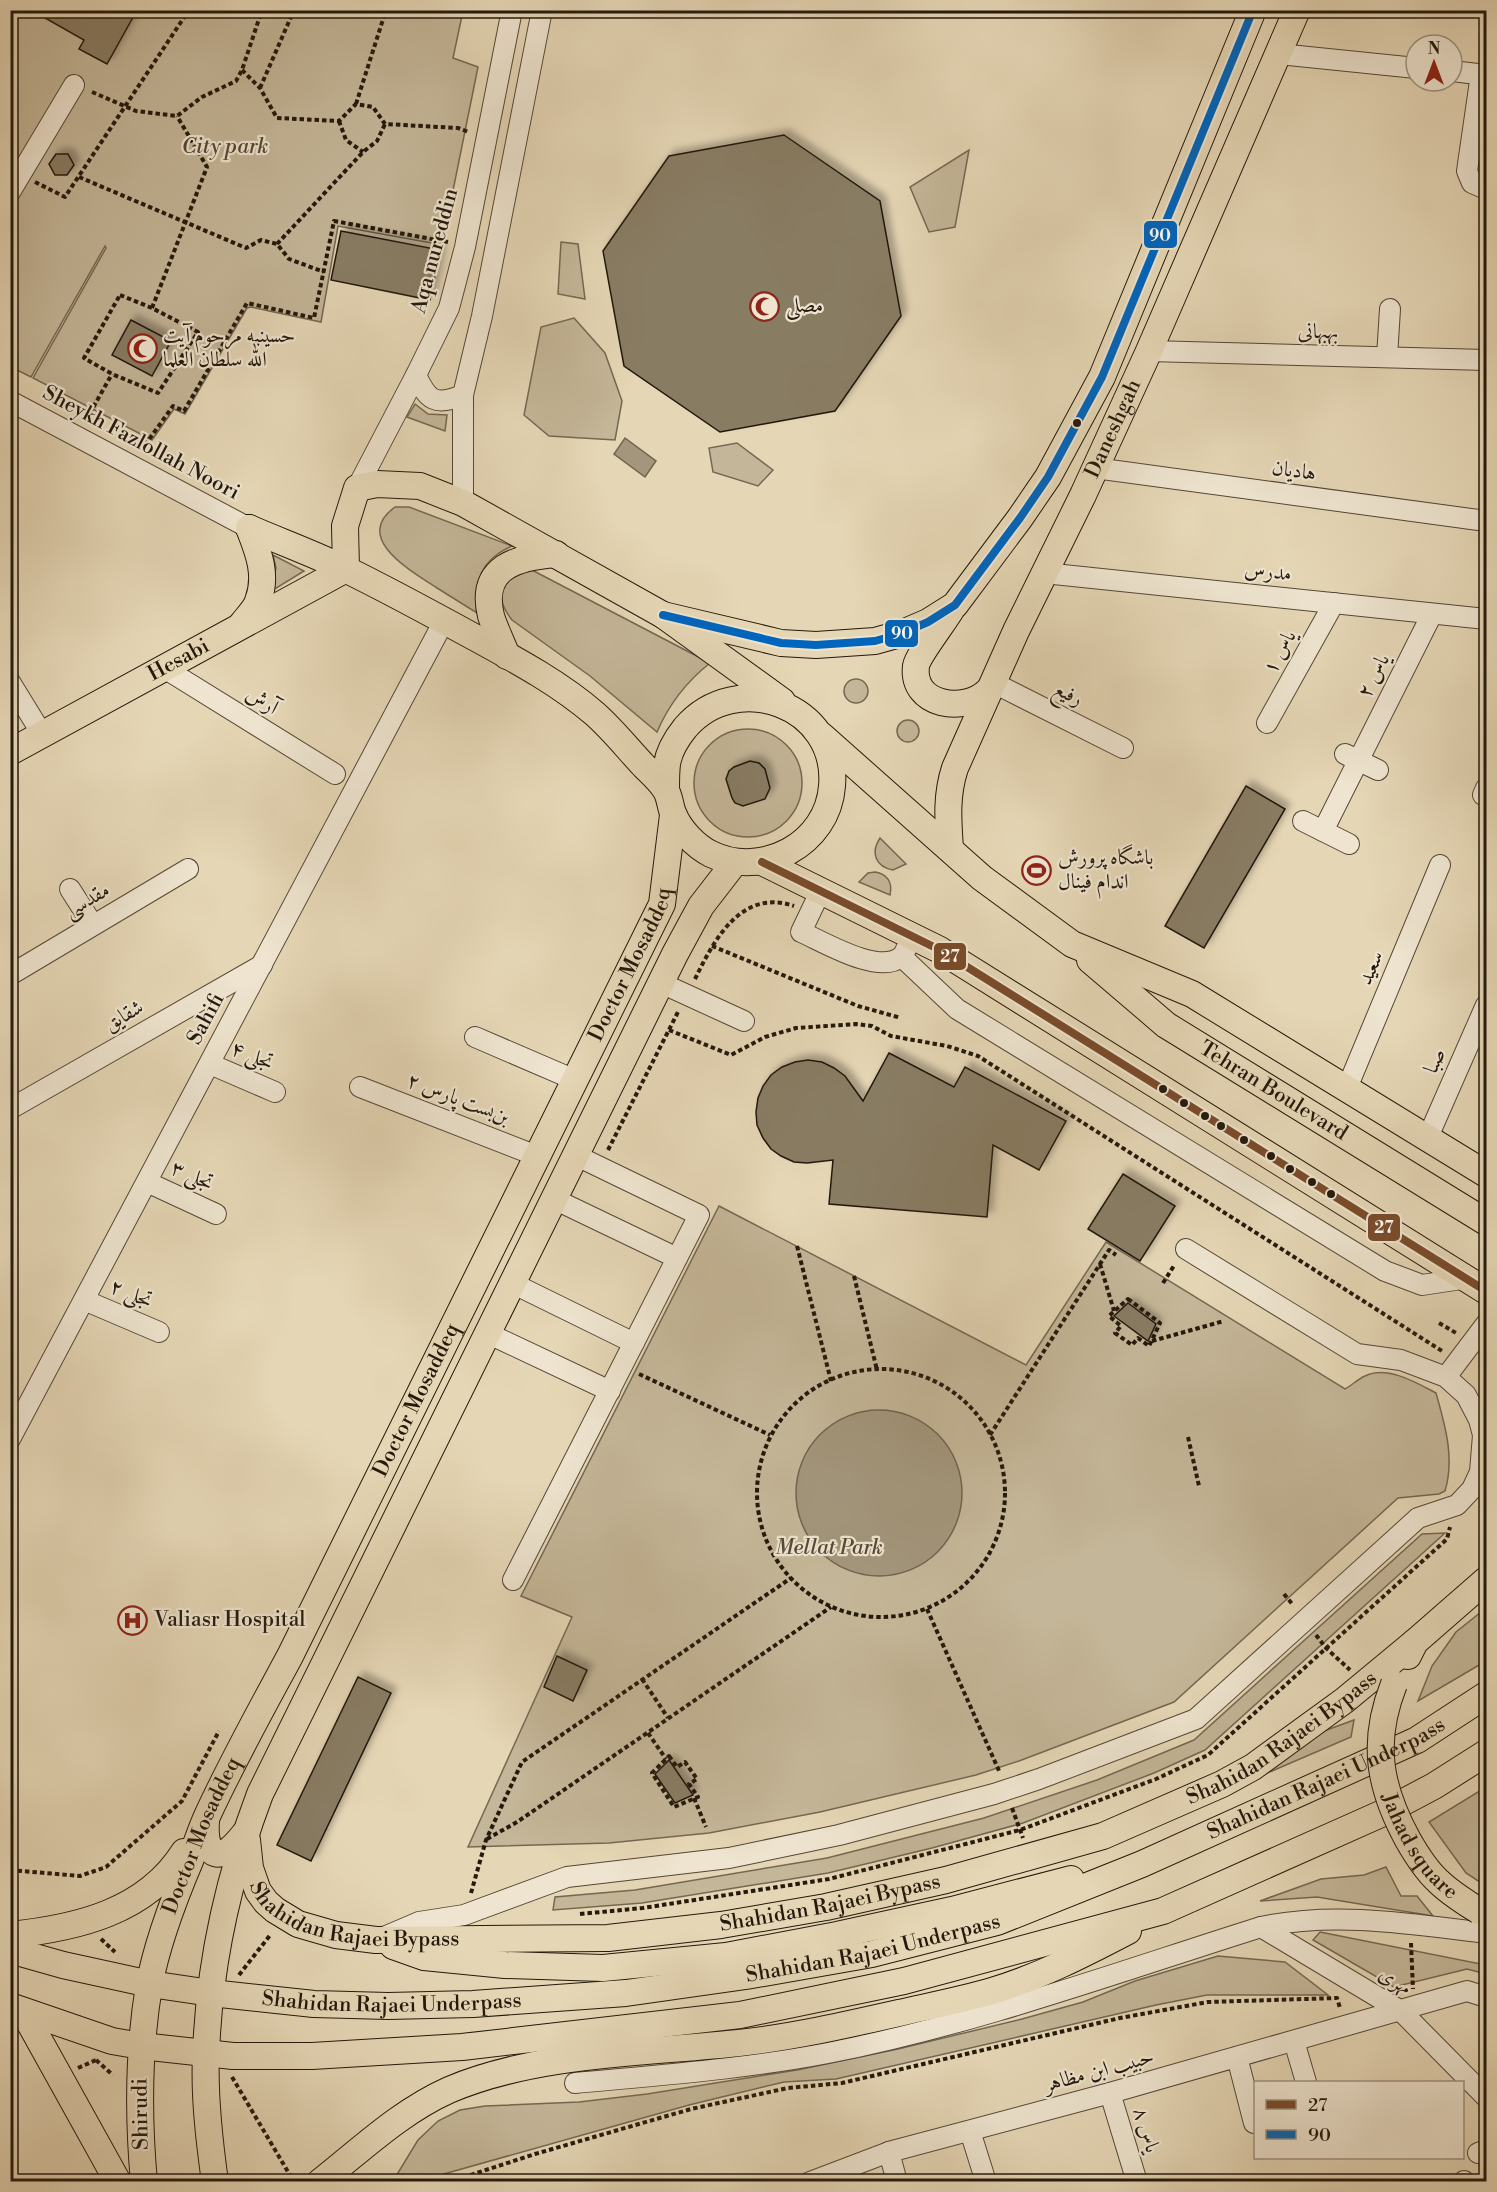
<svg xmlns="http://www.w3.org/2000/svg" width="1497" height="2192" viewBox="0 0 1497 2192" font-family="'Libre Bodoni',Amiri,serif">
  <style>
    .green { fill: #c4b698; stroke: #746852; stroke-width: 1.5 }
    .water { fill: #a3967c; stroke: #70644f; stroke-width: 1.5 }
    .building { fill: #887b64; stroke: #24190c; stroke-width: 1.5; filter: url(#shadow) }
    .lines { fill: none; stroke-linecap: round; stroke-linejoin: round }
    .minor-casing { stroke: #544836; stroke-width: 22 }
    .major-casing { stroke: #24190c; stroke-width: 28 }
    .path { stroke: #24190c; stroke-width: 4; stroke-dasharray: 4.5 3; stroke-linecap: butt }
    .minor { stroke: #eee4cf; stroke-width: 20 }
    .major { stroke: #e5d6b5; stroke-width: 26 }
    .major-bridge-casing { stroke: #24190c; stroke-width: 28; stroke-linecap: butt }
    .major-bridge { stroke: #e5d6b5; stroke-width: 26 }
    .bus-1-casing { stroke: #eee4cf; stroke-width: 12 }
    .bus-2-casing { stroke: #eee4cf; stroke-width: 12 }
    .bus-1 { stroke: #7a4b2a; stroke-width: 8 }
    .bus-2 { stroke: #0065bd; stroke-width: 8 }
    .bus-dot { fill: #24190c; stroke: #eee4cf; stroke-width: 2 }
    .labels { text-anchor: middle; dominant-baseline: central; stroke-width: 4.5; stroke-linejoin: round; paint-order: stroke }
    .park-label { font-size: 21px; font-style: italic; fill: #544836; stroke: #eee4cf }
    .street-label { font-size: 21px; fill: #24190c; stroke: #eee4cf }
    .poi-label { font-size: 21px; fill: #24190c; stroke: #eee4cf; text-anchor: start }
    .line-badge { stroke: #eee4cf; stroke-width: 2 }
    .badge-label { font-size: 16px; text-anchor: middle; font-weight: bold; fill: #fff }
  </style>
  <defs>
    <filter id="shadow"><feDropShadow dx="5.5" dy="-5.5" stdDeviation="3" flood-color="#0004"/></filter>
  </defs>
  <rect width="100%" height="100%" fill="#e5d6b5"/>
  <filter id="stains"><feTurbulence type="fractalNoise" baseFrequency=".00333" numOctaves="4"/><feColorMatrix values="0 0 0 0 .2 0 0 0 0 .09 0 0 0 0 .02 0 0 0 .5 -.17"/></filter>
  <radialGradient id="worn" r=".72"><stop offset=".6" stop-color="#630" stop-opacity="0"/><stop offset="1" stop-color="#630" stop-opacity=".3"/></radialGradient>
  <g class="green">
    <polygon points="10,11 463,11 453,58 478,67 442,245 338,226 321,322 251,307 247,308 185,414 174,409 152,440 33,378 106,248 105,246 31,377 11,367"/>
    <polygon points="969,150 955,227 929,232 910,187"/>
    <polygon points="561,242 578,244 585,299 558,294"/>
    <polygon points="574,318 605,353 622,401 615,440 549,436 524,415 541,327"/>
    <polygon points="415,404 428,414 447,415 445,431 407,417"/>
    <polygon points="737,443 773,470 758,486 713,472 709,448"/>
    <path d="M395,507H409L512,546C496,553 480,566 478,585C478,595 483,608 485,618C469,608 453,598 437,588C411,571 352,538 395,507Z"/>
    <polygon points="273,555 304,571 270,592 276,568"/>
    <path d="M530,569L710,663C686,682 669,704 657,732L590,676L512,620C502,607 499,598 503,582Z"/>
    <circle cx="856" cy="691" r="12"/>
    <circle cx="908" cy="731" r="11"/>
    <circle cx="748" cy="783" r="54"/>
    <path d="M880,838L906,864L893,870C876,867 870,853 880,838Z"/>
    <path d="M875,872C887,874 893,882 890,895L859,882L868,873Z"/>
    <path d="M719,1206L1026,1365L1106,1242L1345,1389C1352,1385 1358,1379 1365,1376C1387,1365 1417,1383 1436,1393C1445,1425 1455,1458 1445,1491L1439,1494L1398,1498L1174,1702L1019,1761L976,1775L820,1812L709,1833L609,1843L468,1847L572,1617L521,1596Z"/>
    <polygon points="1445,1533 1205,1750 1154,1773 1023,1823 932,1848 828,1873 642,1903 553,1910 555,1897 635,1890 827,1858 984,1818 1097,1780 1194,1740 1422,1534"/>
    <polygon points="1486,1608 1486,1661 1418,1701 1432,1666 1456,1632"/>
    <polygon points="1354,1720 1351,1737 1251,1780 1324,1731"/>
    <polygon points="1486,1787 1486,1886 1466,1873 1429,1822"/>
    <polygon points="1386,1867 1401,1896 1417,1896 1433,1916 1317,1897 1260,1901 1321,1879 1364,1875"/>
    <polygon points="1320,1932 1486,1965 1486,1974 1467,1969 1394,1987 1313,1940"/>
    <polygon points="1218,1956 1285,1962 1328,1995 1207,1995 1156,2005 836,2079 784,2082 689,2105 419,2181 393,2181 418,2140 438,2121 460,2110 485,2106 579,2102 647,2094 797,2070 898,2049 1022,2019 1083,2002 1135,1981"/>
  </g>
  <g class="water">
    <polygon points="625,438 656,461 645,477 614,454"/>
    <circle cx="879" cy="1493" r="83"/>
  </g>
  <g class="building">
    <polygon points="31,10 137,10 107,64 79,49 84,40"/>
    <polygon points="784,135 880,201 901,316 835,411 720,432 624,366 603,251 669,156"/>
    <polygon points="56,154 68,154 74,165 67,175 55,175 49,164"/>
    <polygon points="341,231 440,250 430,300 331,280"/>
    <polygon points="131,320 171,341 152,376 112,355"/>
    <polygon points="750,761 759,763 765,769 770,788 765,799 743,806 735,803 732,798 726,779 729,771 734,767"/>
    <polygon points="1246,786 1285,809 1204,948 1165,926"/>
    <polygon points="889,1053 954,1087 965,1067 1066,1121 1039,1170 993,1145 987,1217 829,1204 833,1160 807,1163 794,1162 781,1156 771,1149 763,1138 757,1125 756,1112 758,1098 763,1086 771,1075 782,1067 795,1062 808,1060 822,1062 834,1068 845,1076 863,1101"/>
    <polygon points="1123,1174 1175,1206 1140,1261 1088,1229"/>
    <polygon points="1128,1303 1156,1324 1148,1341 1114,1316"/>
    <polygon points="557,1656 587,1670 573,1701 544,1687"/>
    <polygon points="358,1677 391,1693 311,1861 277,1845"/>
    <polygon points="669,1760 693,1795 675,1803 655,1774"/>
  </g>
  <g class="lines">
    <defs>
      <g id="minor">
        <polyline points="1279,54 1416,68"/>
        <polyline points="1452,71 1486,75"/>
        <polyline points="1481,74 1467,171 1472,183 1486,189"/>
        <polyline points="10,192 74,85"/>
        <polyline points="1149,351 1486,360"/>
        <polyline points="1387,357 1390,309"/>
        <path d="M416,375C428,401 435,406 463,395"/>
        <polyline points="10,401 249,528"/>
        <polyline points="1095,468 1486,521"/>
        <polyline points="357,488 416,375 449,308 465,247 512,10"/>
        <polyline points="463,503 463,395 482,316 542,10"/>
        <polyline points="1044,573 1486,619"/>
        <polyline points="164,668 335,774"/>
        <polyline points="10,682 42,734"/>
        <polyline points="992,682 1123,748"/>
        <polyline points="1267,723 1334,603"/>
        <polyline points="1345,754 1378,770"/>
        <polyline points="1483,795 1486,788"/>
        <polyline points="1303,821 1349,844"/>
        <polyline points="1323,831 1432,614"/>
        <polyline points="70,889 93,925"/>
        <path d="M821,890L801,932C824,942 878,975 901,957C904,955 906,949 908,945"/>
        <polyline points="902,957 957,1009 1385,1271 1422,1285 1468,1278"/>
        <polyline points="10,975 188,869"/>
        <polyline points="661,983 744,1021"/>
        <polyline points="475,1037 575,1080"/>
        <polyline points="210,1064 275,1092"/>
        <polyline points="360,1087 537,1156"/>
        <polyline points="1347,1088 1440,865"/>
        <polyline points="10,1109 262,965"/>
        <polyline points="1428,1137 1486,1005"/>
        <polyline points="147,1182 216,1214"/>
        <polyline points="554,1199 677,1258"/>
        <polyline points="512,1283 634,1343"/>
        <polyline points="84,1300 159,1332"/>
        <polyline points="487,1333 610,1391"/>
        <polyline points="1446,1377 1486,1324"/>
        <polyline points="10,1439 444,621"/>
        <polyline points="513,1580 699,1215 575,1155"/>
        <polyline points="1261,1927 1401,2011 1486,2097"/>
        <polyline points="384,1937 419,1922 464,1915 567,1877 729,1858 839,1835 994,1794 1039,1779 1196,1719 1418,1518 1457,1505 1472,1489 1480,1472 1483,1435 1479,1420 1466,1395 1446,1377 1401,1360 1357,1354 1186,1249"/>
        <polyline points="1294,2041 1306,2082"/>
        <polyline points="1237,2057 1254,2123"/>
        <path d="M575,2083C660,2075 745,2069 828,2053C976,2024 1118,1972 1261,1927C1335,1911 1412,1924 1486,1933"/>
        <polyline points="1110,2093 1137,2182"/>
        <polyline points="970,2131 986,2182"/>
        <polyline points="889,2152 897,2182"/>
        <polyline points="1478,2153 1486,2150"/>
        <polyline points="1464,2181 1464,2182"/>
        <polyline points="810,2182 889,2152 1110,2093 1467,1991 1486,1997"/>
      </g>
      <g id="major">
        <path d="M249,528C281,542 315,554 347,570C390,591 432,614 474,637C516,660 559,683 595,714C613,730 628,749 644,766C651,773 660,781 665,789C670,796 670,806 673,813C679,829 695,846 711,854C762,879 828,844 832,786C839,705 736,668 685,728C677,738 669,751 667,764C666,772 666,781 666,790"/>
        <polyline points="346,569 345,526 357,488 377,484 420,486 463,503 663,615 782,701"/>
        <path d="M951,610C944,622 918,655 916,666C911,706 965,714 988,691"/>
        <polyline points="663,615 781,643 816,645 875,641 900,634 928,622 955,605 1020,518 1048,477 1102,377 1253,10"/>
        <path d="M242,624C247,617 256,609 258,601C268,575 258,551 249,528"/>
        <path d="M507,656C502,643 495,629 491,616C479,567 517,557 556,554"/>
        <polyline points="822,736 982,878 1072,944 1192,994 1486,1174"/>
        <path id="s1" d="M10,752L346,569"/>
        <path id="s2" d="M950,849C948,820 946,795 955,768L1016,631L1083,495L1149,351L1297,10"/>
        <polyline points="762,862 940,950 1486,1291"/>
        <path id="s3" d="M1090,960L1166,1025L1486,1222"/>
        <polyline points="1408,1656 1415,1642 1486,1580"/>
        <path d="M206,1821C205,1835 206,1864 229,1850C235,1846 241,1838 246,1832"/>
        <path id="s4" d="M247,1840L250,1868L258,1891L266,1902L275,1910L298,1924L336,1935L376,1940L608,1938L721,1925L826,1907L946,1880L1103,1836L1222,1784L1253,1767L1345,1700L1415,1642"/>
        <path d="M10,1935C77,1928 146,1912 184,1852"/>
        <polyline points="393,1946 424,1957 505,1965 603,1968 726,1956 837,1935 952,1910 1071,1879"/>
        <path id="s5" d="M10,1950L63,1965L150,1984L211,1993L314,2004L388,2006L473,2004L626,1993L746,1976L872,1954L997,1922L1142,1864L1417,1740L1486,1695"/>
        <polyline points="10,2006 112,2041 141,2046 233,2056 312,2056 462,2047 740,2015 904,1981 1163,1911 1383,1813 1434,1786 1486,1753"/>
        <polyline points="23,2011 118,2182"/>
        <path id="s6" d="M144,2182C138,2116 138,2052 149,1986C157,1943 173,1901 190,1861C196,1845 201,1829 208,1814C233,1760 262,1708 290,1656L662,904L673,815"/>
        <path d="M215,2182C209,2139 204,2096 206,2054C209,1966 229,1876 260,1794L675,954L701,906L735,862"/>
        <path d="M320,2182C362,2149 400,2112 449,2090C535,2053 646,2053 739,2043C793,2037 846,2025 899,2013C930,2006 961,2000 992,1991C1039,1977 1084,1954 1128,1931"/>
      </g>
    </defs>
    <use href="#minor" class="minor-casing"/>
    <use href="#major" class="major-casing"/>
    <g class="path">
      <polyline points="242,70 260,88 277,118 339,121 356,104 373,107 385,124 458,128 469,132"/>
      <polyline points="260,88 294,10"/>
      <polyline points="92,92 136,111 177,116 202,97 236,81 242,70 262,10"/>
      <polyline points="356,104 386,10"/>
      <polyline points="339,121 346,140 363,152"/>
      <polyline points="79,177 246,248 261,240 277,244 289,259 324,272"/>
      <polyline points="35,182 65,197 189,10"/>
      <polyline points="277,244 363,152 377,141 385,124"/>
      <polygon points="120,295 152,308 198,332 158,393 112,374 84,358"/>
      <polyline points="152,308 207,167 177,116"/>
      <polyline points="86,420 112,374"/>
      <polyline points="145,445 173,406 184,411 247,303 314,318 334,221 448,242"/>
      <polyline points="712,946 858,1006 901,1018"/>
      <path d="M695,979C714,940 741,888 794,906"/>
      <polyline points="669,1030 731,1055 765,1037 796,1028 856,1024 872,1026 891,1036 947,1046 978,1056 1442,1351"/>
      <polyline points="608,1150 678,1012"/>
      <polyline points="797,1246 831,1381"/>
      <polyline points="1100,1264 1114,1311"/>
      <polyline points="854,1276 877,1370"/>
      <polyline points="1163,1283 1175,1264"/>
      <polygon points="1128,1299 1160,1323 1149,1346 1138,1338 1132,1345 1115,1333 1121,1326 1109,1316"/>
      <polyline points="1439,1323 1456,1333"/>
      <polyline points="1152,1341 1224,1321"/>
      <circle cx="881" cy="1493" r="124"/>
      <polyline points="639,1374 770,1435"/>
      <polyline points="990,1435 1109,1250 1116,1255"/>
      <polyline points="1188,1437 1199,1486"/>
      <polyline points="1284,1594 1293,1605"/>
      <polyline points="927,1609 1000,1773"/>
      <polyline points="1316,1635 1326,1648 1350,1670"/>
      <polyline points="642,1679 668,1718"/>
      <polyline points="648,1733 666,1759"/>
      <polygon points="669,1756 677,1767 685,1762 697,1779 689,1784 698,1797 674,1807 652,1773"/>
      <polyline points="694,1798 706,1827"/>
      <polyline points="1012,1808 1023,1838"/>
      <polyline points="487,1839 517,1822 831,1607"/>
      <polyline points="10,1870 80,1876 106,1867 182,1801 219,1731"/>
      <polyline points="471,1893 486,1840 522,1762 791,1578"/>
      <polyline points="580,1914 643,1908 829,1879 1020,1830 1156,1779 1208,1755 1447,1539 1450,1527"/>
      <polyline points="101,1939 115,1952"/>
      <polyline points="1411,1943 1413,1989"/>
      <polyline points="239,1975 271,1934"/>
      <polyline points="96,2060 113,2075"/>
      <polyline points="78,2068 96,2060"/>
      <polyline points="232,2077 294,2182"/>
      <polyline points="449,2182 535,2154 691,2109 788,2088 842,2083 1120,2018 1208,2002 1337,1998 1340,2008"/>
    </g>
    <use href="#minor" class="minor"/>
    <use href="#major" class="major"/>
    <defs>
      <g id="major-bridge">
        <path id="s7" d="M1394,1684C1371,1742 1379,1787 1408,1840C1416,1854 1426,1870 1438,1881C1450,1893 1465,1902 1479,1911"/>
      </g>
    </defs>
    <use href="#major-bridge" class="major-bridge-casing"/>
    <use href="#major-bridge" class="major-bridge"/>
    <defs>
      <polyline id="bus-1" points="762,862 940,950 1486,1291"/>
      <polyline id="bus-2" points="663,615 781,643 816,645 875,641 900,634 928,622 955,605 1020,518 1048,477 1102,377 1253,10"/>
    </defs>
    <use href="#bus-1" class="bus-1-casing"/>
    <use href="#bus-2" class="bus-2-casing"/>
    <use href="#bus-1" class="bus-1"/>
    <use href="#bus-2" class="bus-2"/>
  </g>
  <defs>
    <symbol id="mosque-ring" viewBox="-11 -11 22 22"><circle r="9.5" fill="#eee4cf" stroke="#8f2418" stroke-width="1.5"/><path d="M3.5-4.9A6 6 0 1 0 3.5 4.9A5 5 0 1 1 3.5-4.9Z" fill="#8f2418"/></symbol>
    <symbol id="stadium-ring" viewBox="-11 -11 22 22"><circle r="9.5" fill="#eee4cf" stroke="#8f2418" stroke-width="1.5"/><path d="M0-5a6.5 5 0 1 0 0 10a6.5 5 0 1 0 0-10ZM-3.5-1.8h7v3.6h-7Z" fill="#8f2418"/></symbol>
    <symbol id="hospital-ring" viewBox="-11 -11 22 22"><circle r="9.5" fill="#eee4cf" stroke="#8f2418" stroke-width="1.5"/><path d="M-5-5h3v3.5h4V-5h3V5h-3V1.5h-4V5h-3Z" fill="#8f2418"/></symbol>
  </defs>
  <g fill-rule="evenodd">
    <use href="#mosque-ring" x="748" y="290" width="33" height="33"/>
    <use href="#mosque-ring" x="126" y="332" width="33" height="33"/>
    <use href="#stadium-ring" x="1020" y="854" width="33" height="33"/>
    <use href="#hospital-ring" x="116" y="1604" width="33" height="33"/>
  </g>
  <g class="bus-dot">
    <circle cx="1077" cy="423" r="5"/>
    <circle cx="1163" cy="1089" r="5"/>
    <circle cx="1184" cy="1103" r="5"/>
    <circle cx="1205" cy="1116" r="5"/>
    <circle cx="1221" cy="1126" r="5"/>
    <circle cx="1244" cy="1140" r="5"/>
    <circle cx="1271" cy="1156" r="5"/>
    <circle cx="1290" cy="1169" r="5"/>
    <circle cx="1312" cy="1182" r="5"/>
    <circle cx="1331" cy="1194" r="5"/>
  </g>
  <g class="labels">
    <g class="park-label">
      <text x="225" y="147">City park</text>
      <text x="829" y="1548">Mellat Park</text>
    </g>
    <g class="street-label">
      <text transform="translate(435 251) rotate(-75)">Aqa nureddin</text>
      <text transform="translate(1318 332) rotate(1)">بهبهانی</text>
      <text stroke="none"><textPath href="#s2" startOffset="456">Daneshgah</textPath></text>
      <text transform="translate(141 443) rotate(28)">Sheykh Fazlollah Noori</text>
      <text transform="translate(1294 471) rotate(8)">هادیان</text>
      <text transform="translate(1268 572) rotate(6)">مدرس</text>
      <text transform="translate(1280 652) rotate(-61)">یاس ۱</text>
      <text stroke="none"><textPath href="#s1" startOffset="192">Hesabi</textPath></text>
      <text transform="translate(1374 676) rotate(-63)">یاس ۲</text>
      <text transform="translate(1068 694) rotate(27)">رفیع</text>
      <text transform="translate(262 701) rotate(32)">آرش</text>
      <text transform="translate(87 901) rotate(-31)">مقدسی</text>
      <text stroke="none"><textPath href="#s6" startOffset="1328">Doctor Mosaddeq</textPath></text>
      <text transform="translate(1371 968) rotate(-67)">سعید</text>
      <text transform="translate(124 1016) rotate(-30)">شقایق</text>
      <text transform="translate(206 1019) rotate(-62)">Sahifi</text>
      <text transform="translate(252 1056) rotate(23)">تجلی ۴</text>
      <text transform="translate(1435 1061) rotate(-66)">صبا</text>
      <text stroke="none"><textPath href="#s3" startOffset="226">Tehran Boulevard</textPath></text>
      <text transform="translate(458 1099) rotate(21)">بن‌بست پارس ۲</text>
      <text transform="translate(192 1176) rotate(25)">تجلی ۳</text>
      <text transform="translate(131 1294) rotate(23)">تجلی ۲</text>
      <text stroke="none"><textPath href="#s6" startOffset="842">Doctor Mosaddeq</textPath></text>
      <text stroke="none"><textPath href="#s4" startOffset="1128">Shahidan Rajaei Bypass</textPath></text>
      <text stroke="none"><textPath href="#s5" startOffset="1359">Shahidan Rajaei Underpass</textPath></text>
      <text stroke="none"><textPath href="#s6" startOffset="356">Doctor Mosaddeq</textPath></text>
      <text stroke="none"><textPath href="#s7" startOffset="174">Jahad square</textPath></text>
      <text stroke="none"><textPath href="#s4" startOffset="642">Shahidan Rajaei Bypass</textPath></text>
      <text stroke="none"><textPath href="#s4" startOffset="156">Shahidan Rajaei Bypass</textPath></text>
      <text stroke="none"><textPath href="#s5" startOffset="873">Shahidan Rajaei Underpass</textPath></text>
      <text transform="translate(1395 1981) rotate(32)">مهری</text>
      <text stroke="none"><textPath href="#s5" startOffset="387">Shahidan Rajaei Underpass</textPath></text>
      <text transform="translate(1099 2071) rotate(-15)">حبیب ابن مظاهر</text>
      <text transform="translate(141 2114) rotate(-91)">Shirudi</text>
      <text transform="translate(1146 2130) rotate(73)">یاس ۸</text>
    </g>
    <g class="poi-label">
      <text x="786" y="306">مصلی</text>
      <text x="163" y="336">حسینیه مرحوم آیت<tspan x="163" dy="24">الله سلطان العلما</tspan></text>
      <text x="1058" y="858">باشگاه پرورش<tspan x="1058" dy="24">اندام فینال</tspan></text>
      <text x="154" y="1620">Valiasr Hospital</text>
    </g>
  </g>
  <g class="line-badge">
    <rect x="1143" y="220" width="35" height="29" rx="6" fill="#0065bd"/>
    <rect x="884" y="619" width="35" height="29" rx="6" fill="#0065bd"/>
    <rect x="933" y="942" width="34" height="29" rx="6" fill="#7a4b2a"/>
    <rect x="1367" y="1213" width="34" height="29" rx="6" fill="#7a4b2a"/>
  </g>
  <g class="badge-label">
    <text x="1160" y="241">90</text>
    <text x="902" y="639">90</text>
    <text x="950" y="962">27</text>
    <text x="1384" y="1233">27</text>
  </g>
  <rect width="1497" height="2192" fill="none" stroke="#e5d6b5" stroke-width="36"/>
  <rect x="12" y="12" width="1473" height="2168" fill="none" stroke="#24190c" stroke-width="3"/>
  <rect x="18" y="18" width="1461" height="2156" fill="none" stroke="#24190c" stroke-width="1.5"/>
  <rect x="1254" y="2081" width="210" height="78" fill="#eee4cf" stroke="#9d9381" stroke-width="1.5"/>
  <rect x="1266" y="2100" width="30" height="9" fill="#7a4b2a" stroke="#9d9381" stroke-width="1.5"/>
  <text x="1308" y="2111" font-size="18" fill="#24190c">27</text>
  <rect x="1266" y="2130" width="30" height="9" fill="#0065bd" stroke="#9d9381" stroke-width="1.5"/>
  <text x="1308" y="2141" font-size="18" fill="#24190c">90</text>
  <g transform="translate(1434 63)"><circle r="28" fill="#eee4cf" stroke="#9d9381" stroke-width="1.5"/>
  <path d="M0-4.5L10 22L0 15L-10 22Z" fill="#8f2418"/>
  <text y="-9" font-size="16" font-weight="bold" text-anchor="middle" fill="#24190c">N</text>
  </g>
  <rect width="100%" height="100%" filter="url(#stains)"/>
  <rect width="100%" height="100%" fill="url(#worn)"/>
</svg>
